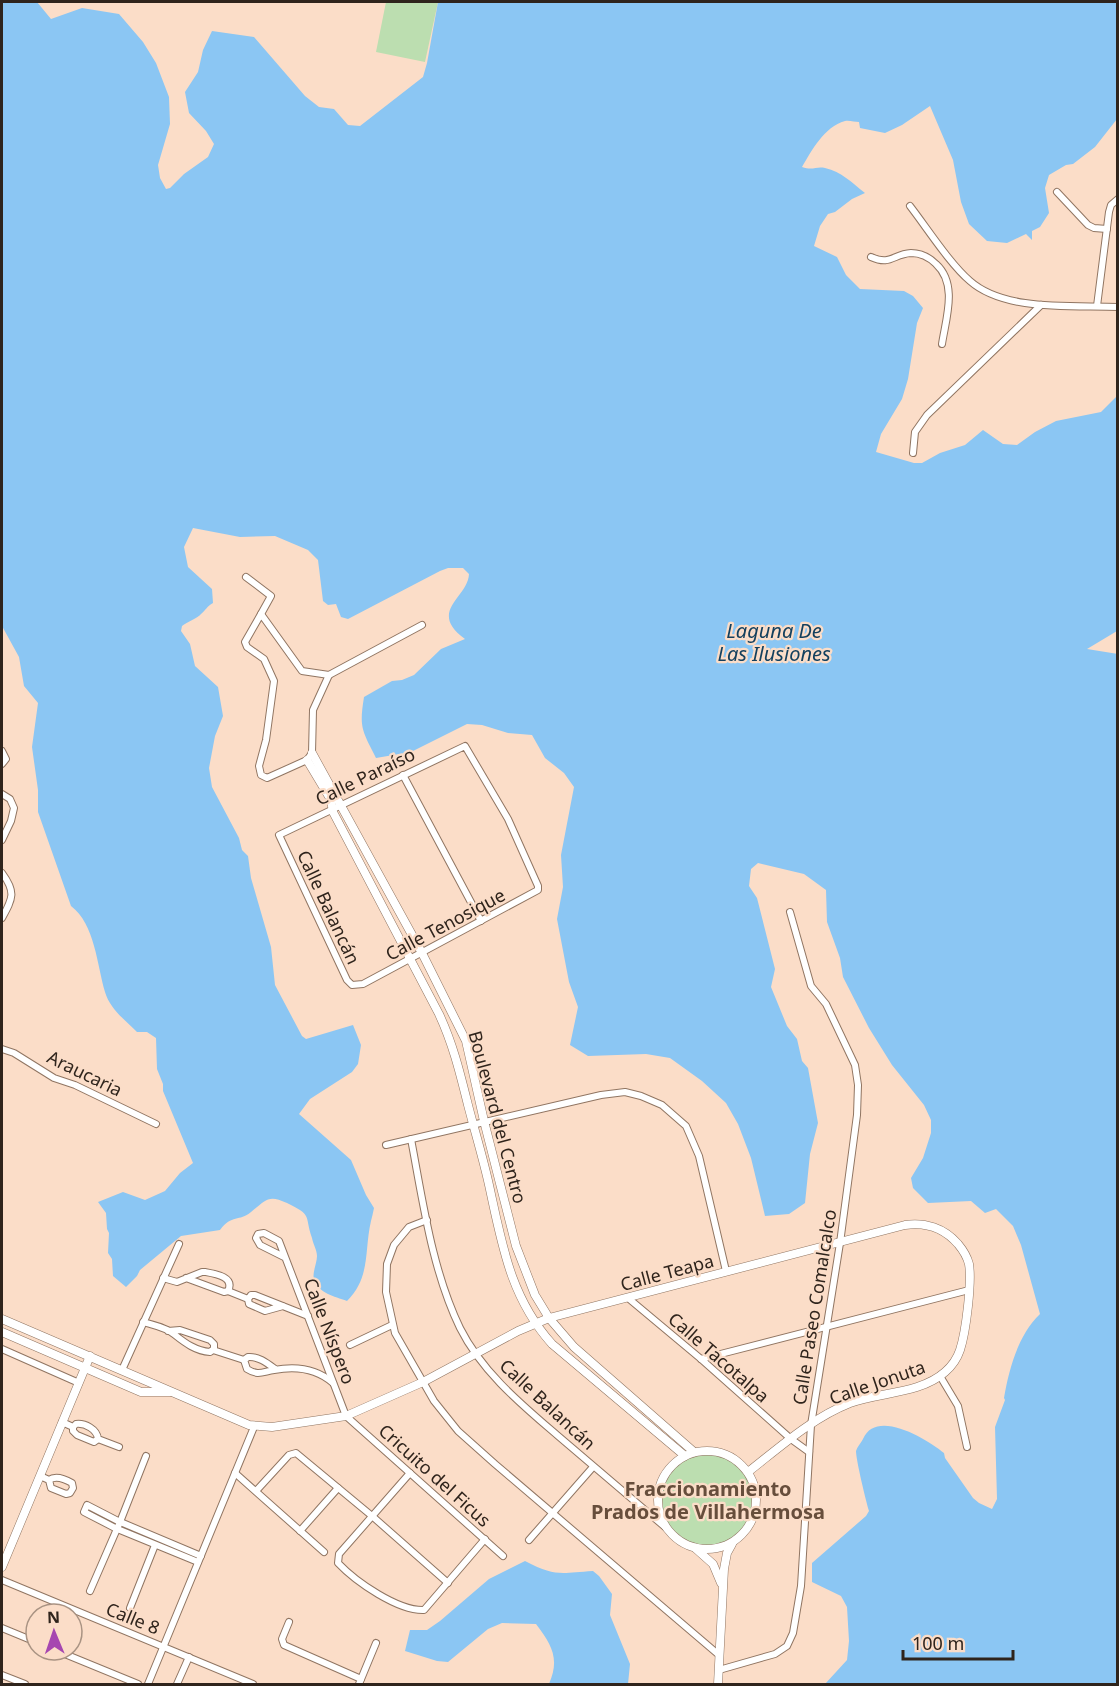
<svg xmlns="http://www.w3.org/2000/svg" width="1119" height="1686" viewBox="0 0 1119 1686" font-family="'Noto Sans',sans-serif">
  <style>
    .green { fill: #bcdeb0 }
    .water { fill: #8bc6f3 }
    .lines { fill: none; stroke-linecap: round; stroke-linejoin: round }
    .minor-casing { stroke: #907562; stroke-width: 8 }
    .tertiary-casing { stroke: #907562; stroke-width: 9 }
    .minor { stroke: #fff; stroke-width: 6 }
    .tertiary { stroke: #fff; stroke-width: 8 }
    .labels { text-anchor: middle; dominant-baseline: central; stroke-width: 4.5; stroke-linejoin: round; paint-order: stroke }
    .street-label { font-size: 18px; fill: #2f241c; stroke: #fbddc8 }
    .water-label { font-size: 20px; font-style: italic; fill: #13405e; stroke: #fbddc8 }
    .neighbourhood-label { font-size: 20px; font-weight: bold; fill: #674e3c; stroke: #fbddc8 }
  </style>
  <rect width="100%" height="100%" fill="#fbddc8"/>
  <g class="green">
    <polygon points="386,2 438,2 425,62 376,52"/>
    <circle cx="707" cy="1500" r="49"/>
  </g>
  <g class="water">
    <path d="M2,2H37L51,19L82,8L119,14L143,42L156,63L169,97L170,124L158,165L160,178L166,189L170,188L184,174L208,157L214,144L206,131L189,113L185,92L198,72L203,50L212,31L254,37L305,96L319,107L334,109L348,125L360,126L423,77L427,63L438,2H1117V119L1095,147L1073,164L1066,165L1049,175L1045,188L1049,213L1040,227L1032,231V240L1026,234L1007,243L987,241L969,224L961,202L953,160L930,106L902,125L885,133L860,128L859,122C855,122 849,120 845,121C824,127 812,150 802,167C813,171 816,166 825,168C842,172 851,182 865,193L852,199L835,212L828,214L820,226L814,246L837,257L846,275L860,289L904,291L913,296L923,308L917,323L908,379L902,399L881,434L876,452L914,463H922L940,453L965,445L983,430L1003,444L1017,445L1035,432L1056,421L1101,412L1117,396V631L1087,649L1118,654L1117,1684H825L847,1660L849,1641L847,1607L841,1596L812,1582V1563L866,1516L869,1511C866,1501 856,1460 856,1451C857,1447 861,1443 863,1439C876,1408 927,1439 944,1453L945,1458L973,1498L979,1503L992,1509L997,1499L995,1427L1005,1400L1004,1398C1009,1369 1018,1335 1040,1314L1021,1245L1013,1226L996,1209L985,1213L971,1201L928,1203L913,1188L911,1178L923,1158L931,1133V1120L924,1105L892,1065L869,1028L843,977L840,958L827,922L826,890L804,874L758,863L751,869L749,886L757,898L775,969L771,987L787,1026L797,1039L802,1061L808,1068L818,1123L810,1154L805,1203L789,1214L765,1216L751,1158L738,1124L726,1103L702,1081L670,1058L646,1054L588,1056L570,1045L578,1007L569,982L557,919L563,887L561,855L574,787L564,773L545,758L532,735L508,733L482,725L467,724L411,752L376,758C362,730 359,728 364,697L392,681L402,680L414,675L441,649L465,639C427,611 468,598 469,574L463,568H448L440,571L348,619L341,617L336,604L328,605L323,601L318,560L308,550L275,536L240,537L193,528L184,547L188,567L212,589L213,603C207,606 206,610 201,614C198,618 187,622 182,626L181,631L190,644L195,666L218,687L223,716L215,736L209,768L212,787L239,838L242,850L248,856L251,878L271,947L275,985L302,1036L306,1039L353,1025L361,1045L358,1064L352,1072L310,1099L299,1114L351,1160L366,1195L374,1208C373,1213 372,1217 371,1221C364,1251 371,1277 347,1301C334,1296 319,1294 314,1279C312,1273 317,1263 317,1256C317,1250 313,1244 312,1238C304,1214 313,1216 287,1203C268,1194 266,1200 251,1212C239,1222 232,1214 220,1230L181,1236L140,1270L137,1276L126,1287L113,1276L112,1259L108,1253L109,1233L107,1229L106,1213L98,1202L123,1192L145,1200L165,1191L180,1173L193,1163L163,1091V1084L157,1069L156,1038L147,1032H137C125,1020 110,1009 105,992C97,965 95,924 71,906L38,812V790L32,747L38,703L24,686L19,657L2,626Z"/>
    <path d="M525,1561C556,1577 560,1573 593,1571L599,1576L612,1594L610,1615L630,1664L628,1684H549C560,1659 552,1645 536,1624L502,1623L488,1629L448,1662L437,1661L405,1651L410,1630H427L440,1621L489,1579Z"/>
  </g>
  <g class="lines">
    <defs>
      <g id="minor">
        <polyline points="1057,192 1088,225 1094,228 1107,229"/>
        <path d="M910,206C927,228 950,264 970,281C1005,312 1074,305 1118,307"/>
        <path d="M871,257C891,266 893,254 911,253C921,253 929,257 936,264C958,284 946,318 942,344"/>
        <polyline points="1097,306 1109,212 1111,205 1118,199"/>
        <polyline points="913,453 915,432 927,415 1041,305"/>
        <polyline points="246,577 271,596 261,614"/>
        <polygon points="261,614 302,671 329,675 313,710 312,753 307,760 267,778 261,775 259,766 266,740 274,681 264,659 247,647 245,642"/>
        <polyline points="329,675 422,625"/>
        <polygon points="465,746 508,819 538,886 538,890 363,984 352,985 347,980 279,835"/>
        <polyline points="2,751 6,759 2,764"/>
        <polyline points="403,775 481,921"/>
        <polyline points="2,794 10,799 14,808 11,821 2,840"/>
        <path d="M2,873C16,892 13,898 2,918"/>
        <polyline points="2,1049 14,1053 54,1078 75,1085 156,1124"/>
        <path d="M411,1139C423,1202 432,1270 460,1328C482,1372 521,1404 557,1435C593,1466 629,1496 665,1527"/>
        <polyline points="386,1145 601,1095 625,1092 641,1096 662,1105 686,1126 699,1156 726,1271"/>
        <polyline points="427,1220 409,1227 394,1245 387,1264 386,1292 395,1333 434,1401 458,1431 495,1464 719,1655"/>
        <polyline points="284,1257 260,1245 256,1238 258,1234 264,1233 279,1241 346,1416 503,1556"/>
        <path d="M163,1278L177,1282L202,1272H205C216,1274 235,1277 228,1291L224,1292L186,1278"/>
        <polyline points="228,1291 248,1299"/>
        <polyline points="628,1298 701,1359 791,1439 809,1452"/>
        <polyline points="283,1306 265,1311 249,1304 248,1299 251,1295 255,1295 308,1316"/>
        <path d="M143,1322C153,1325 168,1328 175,1335C185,1343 196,1351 210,1352L214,1349V1344L210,1340L180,1330L168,1331"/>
        <polyline points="350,1345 392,1325"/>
        <polyline points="2,1349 79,1383"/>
        <polyline points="213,1350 244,1360"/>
        <polyline points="701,1359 969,1290"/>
        <path d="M275,1369C267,1363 258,1356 248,1357L244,1360L247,1369C258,1376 262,1372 274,1370C295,1366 316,1368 333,1383"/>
        <polyline points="122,1370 179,1244"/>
        <polyline points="940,1376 958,1406 967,1447"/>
        <path d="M62,1422L73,1427L76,1424C85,1423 97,1429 98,1439L119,1447"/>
        <polyline points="73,1427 73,1431 77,1435 94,1442 98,1439"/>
        <polyline points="235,1473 324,1552"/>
        <path d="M410,1473L339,1554L338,1563C356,1582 398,1611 424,1610L485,1539"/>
        <path d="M40,1476L49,1480C56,1475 65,1479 72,1483L73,1488L70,1493L66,1494L51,1488L49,1480"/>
        <polyline points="256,1491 289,1455 296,1453 372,1516 448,1583"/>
        <polyline points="300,1531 338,1488"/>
        <polyline points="529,1540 593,1467"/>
        <polyline points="198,1562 115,1528 84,1512 87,1505 118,1521 201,1556"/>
        <polyline points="2,1580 253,1684"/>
        <polyline points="90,1591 120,1522 146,1456"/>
        <polyline points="130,1608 155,1545"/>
        <polyline points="289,1622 282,1639 284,1645 361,1679"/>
        <polyline points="2,1628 36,1642"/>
        <polyline points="55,1650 138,1684"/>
        <polyline points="719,1670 775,1654 787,1646 793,1633 801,1586 811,1425 840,1243 857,1115 858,1085 855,1065 826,1004 811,986 790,912"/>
        <polyline points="2,1675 25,1684"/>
        <polyline points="148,1684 254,1427"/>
        <polyline points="177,1684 189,1657"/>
        <polyline points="359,1684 376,1643"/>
      </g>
      <g id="tertiary">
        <polyline points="312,753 422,953 466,1041 484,1121 516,1246 535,1295 549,1318 574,1347 694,1452"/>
        <path d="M307,760L331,800L333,812L439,1014C453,1044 460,1073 468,1105C475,1132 483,1158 489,1185C502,1244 510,1297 552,1344L685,1456"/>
        <path d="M2,1319L249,1425L272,1427L346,1416L423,1382L518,1331L549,1318L905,1225C925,1222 944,1228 958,1244C963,1250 967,1256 969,1264C972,1282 966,1332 960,1350C957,1359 952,1366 945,1372C920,1394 880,1392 850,1403C812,1418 780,1447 748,1472"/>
        <polyline points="2,1332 141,1392 170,1392"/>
        <circle cx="707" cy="1500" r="49"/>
        <polyline points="695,1548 713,1564 721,1583"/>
        <polyline points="2,1567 90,1356"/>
        <polyline points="718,1684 724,1569 727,1553 732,1544"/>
      </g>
    </defs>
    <use href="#minor" class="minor-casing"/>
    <use href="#tertiary" class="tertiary-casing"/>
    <use href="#minor" class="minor"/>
    <use href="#tertiary" class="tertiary"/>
  </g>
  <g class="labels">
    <g class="street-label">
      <text transform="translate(365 776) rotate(-26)">Calle Paraíso</text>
      <text transform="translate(329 907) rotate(65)">Calle Balancán</text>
      <text transform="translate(445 924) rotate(-28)">Calle Tenosique</text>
      <text transform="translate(85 1073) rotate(26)">Araucaria</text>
      <text transform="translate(498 1117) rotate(75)">Boulevard del Centro</text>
      <text transform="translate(667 1272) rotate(-15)">Calle Teapa</text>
      <text transform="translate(814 1307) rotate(-81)">Calle Paseo Comalcalco</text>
      <text transform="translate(330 1331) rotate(69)">Calle Níspero</text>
      <text transform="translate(719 1357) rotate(41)">Calle Tacotalpa</text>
      <text transform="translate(877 1382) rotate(-19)">Calle Jonuta</text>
      <text transform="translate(548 1404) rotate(43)">Calle Balancán</text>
      <text transform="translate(435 1475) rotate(42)">Cricuito del Ficus</text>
      <text transform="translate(133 1618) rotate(22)">Calle 8</text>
    </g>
    <g class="water-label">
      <text x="774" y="630">Laguna De<tspan x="774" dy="23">Las Ilusiones</tspan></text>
    </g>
    <g class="neighbourhood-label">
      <text x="708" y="1488">Fraccionamiento<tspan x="708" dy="23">Prados de Villahermosa</tspan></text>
    </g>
  </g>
  <rect width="1119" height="1686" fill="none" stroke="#2f241c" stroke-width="6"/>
  <g transform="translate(54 1632) rotate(358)"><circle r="28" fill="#fbddc8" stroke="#a99383" stroke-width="1.5"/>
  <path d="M0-4.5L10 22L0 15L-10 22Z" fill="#a647b0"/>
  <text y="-9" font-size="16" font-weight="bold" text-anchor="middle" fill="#2f241c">N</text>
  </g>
  <path d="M903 1650v9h110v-9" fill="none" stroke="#2f241c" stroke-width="3"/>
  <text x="912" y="1650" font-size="18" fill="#2f241c" stroke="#fbddc8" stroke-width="4.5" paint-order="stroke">100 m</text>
</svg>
